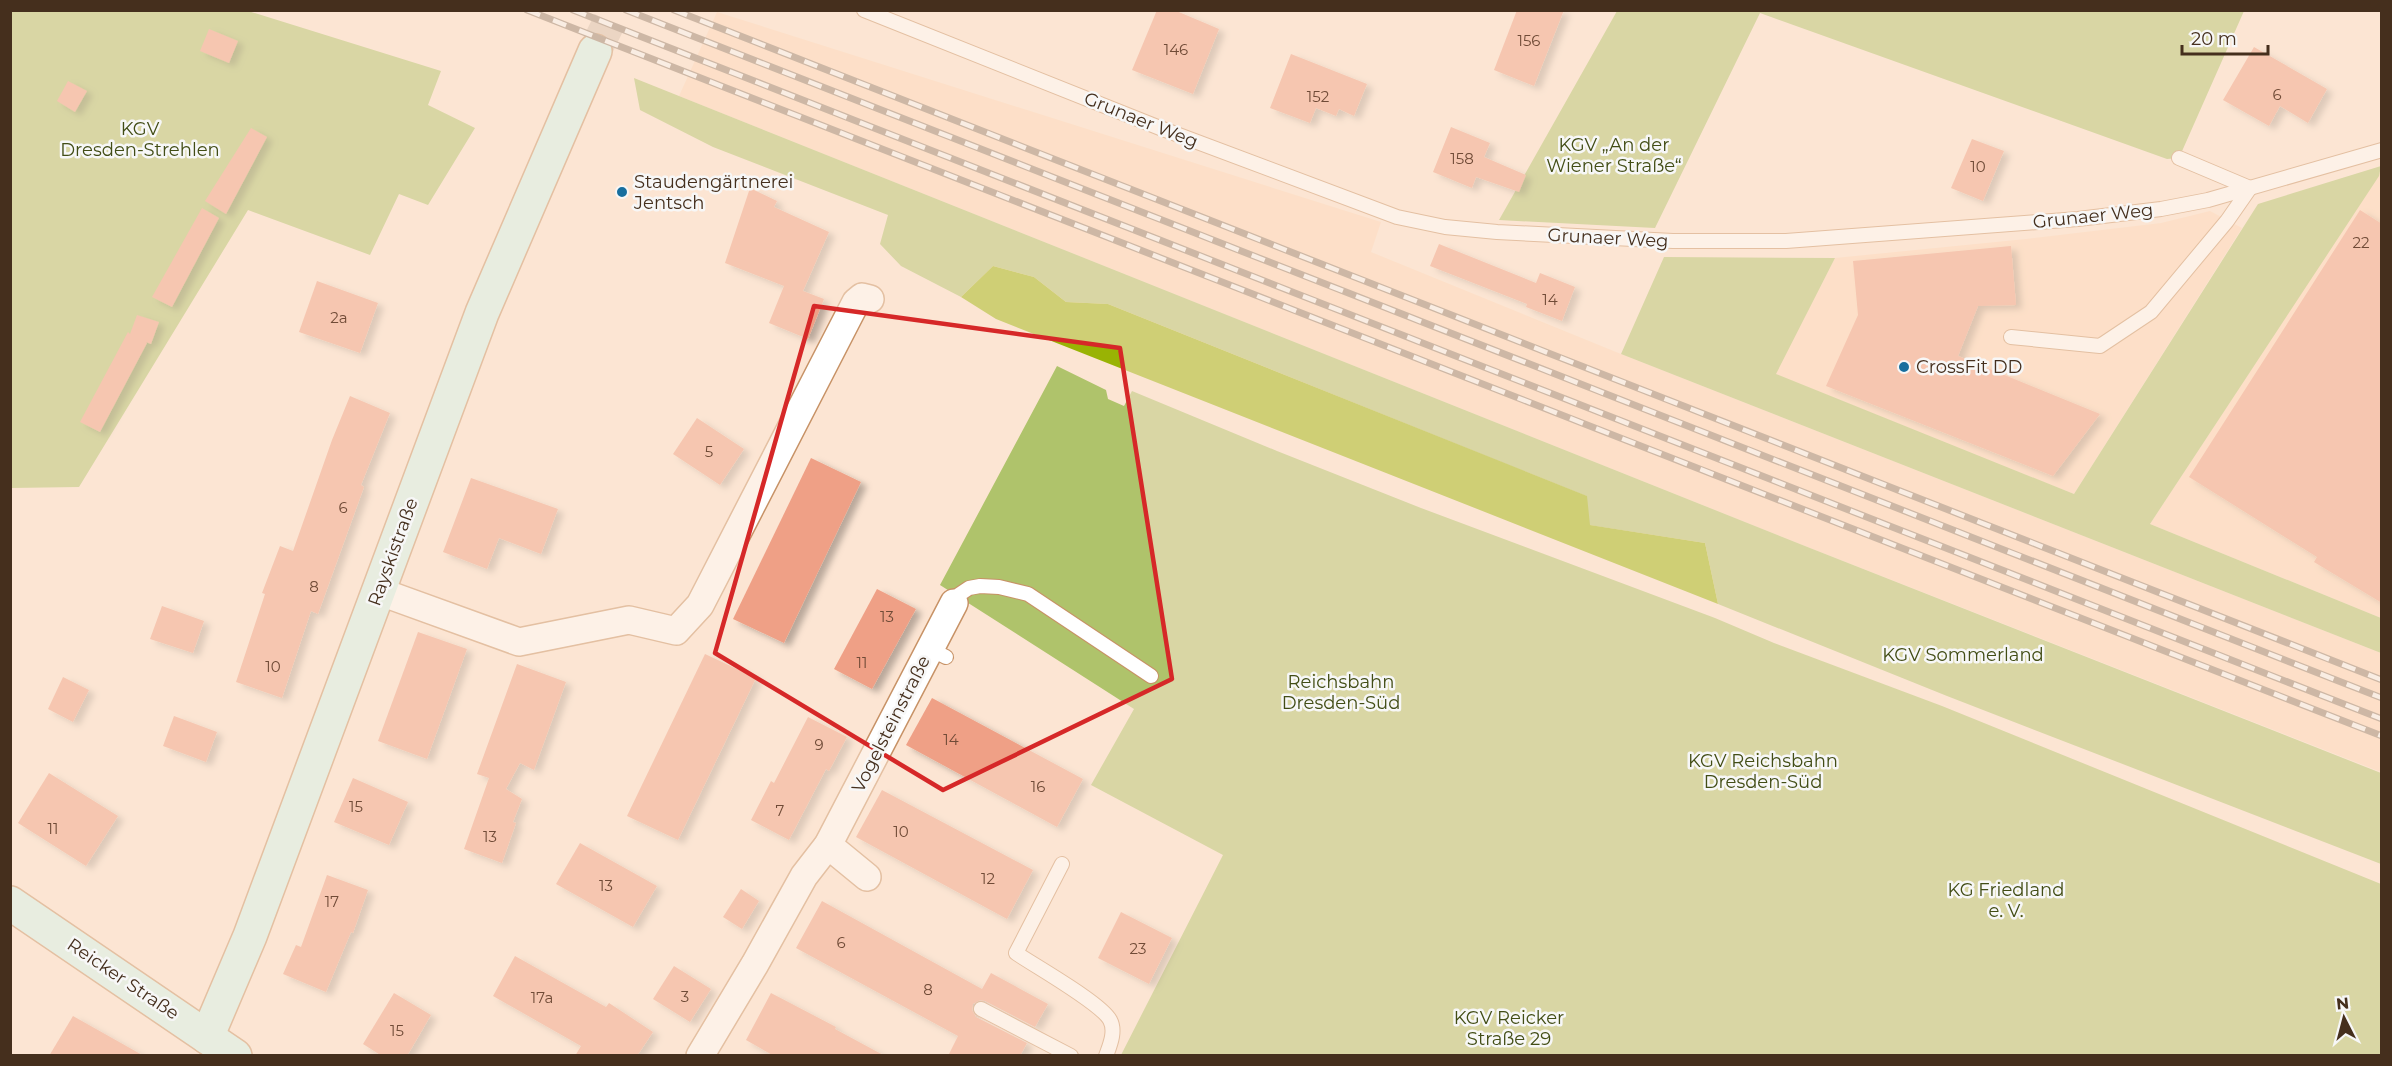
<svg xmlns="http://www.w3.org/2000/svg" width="2392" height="1066" viewBox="0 0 2392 1066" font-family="Montserrat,sans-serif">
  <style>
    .built { fill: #fed8ba }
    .green { fill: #afc36b }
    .forest { fill: #99b304 }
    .building { fill: #efa086; filter: url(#shadow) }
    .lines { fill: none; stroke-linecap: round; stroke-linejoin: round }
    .secondary-tunnel { stroke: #d7c1af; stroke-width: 33; stroke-dasharray: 33 16; stroke-linecap: butt }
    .lane-casing { stroke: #c79266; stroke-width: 16 }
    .street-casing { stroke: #c79266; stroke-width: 30 }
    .secondary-casing { stroke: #c79266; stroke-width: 36 }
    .lane { stroke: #fff; stroke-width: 14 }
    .street { stroke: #fff; stroke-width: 27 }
    .secondary { stroke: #d1f6ef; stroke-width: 33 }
    .rail-casing { stroke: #967f6d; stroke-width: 7 }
    .rail { stroke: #f7f7f7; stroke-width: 4.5; stroke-dasharray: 14; stroke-linecap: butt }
    .marked { fill: none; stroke: #d62828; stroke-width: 4.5; stroke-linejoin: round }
    .poi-dot { fill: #176e9e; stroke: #f7f7f7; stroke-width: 2 }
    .labels { text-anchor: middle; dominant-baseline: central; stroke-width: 5; stroke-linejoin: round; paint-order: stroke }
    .number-label { font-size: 15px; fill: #704b37 }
    .street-label { font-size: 18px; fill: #452f1d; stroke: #f7f7f7 }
    .park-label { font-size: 18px; fill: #424d15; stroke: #f7f7f7 }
    .poi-label { font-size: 18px; fill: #452f1d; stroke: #f7f7f7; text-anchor: start }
  </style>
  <defs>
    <filter id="shadow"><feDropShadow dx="6" dy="4" stdDeviation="3" flood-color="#0004"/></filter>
  </defs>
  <rect width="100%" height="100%" fill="#fce5d3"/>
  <g class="built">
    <polygon points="717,12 1381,222 1371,252 1621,354 2381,653 2381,772 1810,548 679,96"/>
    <polygon points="2381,171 2381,618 2150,524"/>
    <polygon points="2210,211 2242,228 2074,494 1775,374 1835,258 2026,239 2161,223"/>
  </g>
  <g class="green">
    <polygon points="10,11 248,11 441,71 428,105 475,128 428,205 399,194 370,255 248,210 79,487 11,488"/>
    <polygon points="1617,11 2244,11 2179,158 2167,159 1760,13 1655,228 1499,220"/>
    <polygon points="634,78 1810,548 2381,773 2381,864 1947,696 1718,604 1705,543 1589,525 1586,496 1108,304 1066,302 1034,277 993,266 961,297 901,266 880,244 888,215 713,147 640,110"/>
    <polygon points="2381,166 2379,176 2150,524 2381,618 2381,653 1621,354 1664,257 1835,258 1776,374 2074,494 2258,204"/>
    <polygon points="1057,366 1106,390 1108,399 1124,406 1132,391 1277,451 1421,508 1715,618 1774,643 1942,706 2381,884 2381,1055 1121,1055 1223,855 1091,785 1134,709 940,585"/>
  </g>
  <polygon class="forest" points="993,266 1034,277 1066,302 1108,304 1587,496 1590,525 1705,543 1718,604 996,319 961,297"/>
  <g class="building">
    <polygon points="1157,10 1174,10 1219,29 1193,94 1132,70"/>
    <polygon points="1517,10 1564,10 1534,86 1494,70"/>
    <polygon points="209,29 238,41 229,63 200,51"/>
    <polygon points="2254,47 2327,89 2308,123 2280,106 2269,126 2223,100"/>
    <polygon points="1291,54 1367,84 1354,116 1339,109 1336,116 1316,108 1310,123 1270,108"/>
    <polygon points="68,81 87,91 75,112 57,101"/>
    <polygon points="1451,127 1490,143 1484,157 1526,175 1519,192 1476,177 1472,188 1433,172"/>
    <polygon points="251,128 267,137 226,214 205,201"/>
    <polygon points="1972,139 2004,151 1983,201 1951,188"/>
    <polygon points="750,188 777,201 774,207 829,232 803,291 824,299 808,339 769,323 784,286 725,263"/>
    <polygon points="202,208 219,218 172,307 152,297"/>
    <polygon points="2360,210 2382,224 2382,603 2314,562 2317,557 2189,477"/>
    <polygon points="1439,244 1536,283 1540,273 1575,287 1562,321 1526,307 1527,304 1430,266"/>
    <polygon points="2011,246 2016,305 1978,306 1958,356 2100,414 2053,476 1826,386 1858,315 1853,261"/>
    <polygon points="317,281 378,303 360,353 299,332"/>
    <polygon points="137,315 159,322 151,344 146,342 147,343 100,432 80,422 128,332 130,334"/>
    <polygon points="350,396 390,413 361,485 364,487 318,614 311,611 282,698 236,682 265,594 262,593 280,546 293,551 332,440"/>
    <polygon points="697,418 744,449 720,485 673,454"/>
    <polygon points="811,458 861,482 784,643 733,619"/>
    <polygon points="471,478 558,509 541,554 499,538 487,569 443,552"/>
    <polygon points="877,589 916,609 872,689 834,669"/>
    <polygon points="162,606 204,621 193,653 150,639"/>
    <polygon points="418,632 467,649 427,759 378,741"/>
    <polygon points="705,654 756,678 678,840 627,816"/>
    <polygon points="517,664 566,682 534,770 520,763 506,789 522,799 513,822 516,823 502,863 464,849 489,778 477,774"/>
    <polygon points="63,677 89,690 73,722 48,709"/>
    <polygon points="932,698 1083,779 1057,827 906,745"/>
    <polygon points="174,716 217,732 206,762 163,746"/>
    <polygon points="808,717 847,737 829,771 826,769 789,840 751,820 771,781 774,783"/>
    <polygon points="49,773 118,816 86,866 18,823"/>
    <polygon points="353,778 408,802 389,845 334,822"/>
    <polygon points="882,790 1033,870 1007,919 856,837"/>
    <polygon points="580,843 657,886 633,927 556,884"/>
    <polygon points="327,875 368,890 353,933 351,932 326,992 283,974 296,945 301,947"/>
    <polygon points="741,889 759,901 742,929 723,917"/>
    <polygon points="822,901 982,989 991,973 1048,1004 1035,1027 985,1001 980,1000 973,1004 972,1010 976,1017 1027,1043 1020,1056 948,1056 958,1036 796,948"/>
    <polygon points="1121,912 1172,938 1149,984 1098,958"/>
    <polygon points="515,956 606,1007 609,1003 653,1032 637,1056 575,1056 581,1046 493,996"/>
    <polygon points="674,966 711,989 690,1022 653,999"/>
    <polygon points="394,993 431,1015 407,1056 382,1056 363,1044"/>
    <polygon points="771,993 836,1027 835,1029 885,1056 774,1056 746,1040"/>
    <polygon points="73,1016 144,1056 49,1056"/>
  </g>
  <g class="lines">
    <polyline class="secondary-tunnel" points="595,51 615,10"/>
    <defs>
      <g id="lane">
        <polyline points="864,10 1160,128 1397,217 1445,227 1497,232 1673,241 1786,241 2078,219 2161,209 2208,200 2382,150"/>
        <polyline points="2011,337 2100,346 2151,312 2227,221 2250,188 2179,158"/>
        <polyline points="954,603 960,594 969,588 980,586 999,587 1028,594 1151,676"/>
        <polyline points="930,649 946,657"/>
        <path d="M1062,864L1016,953C1035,966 1101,1003 1110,1020C1116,1031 1110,1045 1106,1056"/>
        <polyline points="981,1009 1071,1056"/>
      </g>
      <g id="street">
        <polyline points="378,591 519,642 629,620 676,631 700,605 856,302 862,297 870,299"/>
        <polyline points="828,845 867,877"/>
        <polyline points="700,1056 755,964 804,876 828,845 954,603"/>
      </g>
      <g id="secondary">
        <polyline points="10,903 235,1056"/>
        <polyline points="207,1037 250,936 482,313 595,51"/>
      </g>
    </defs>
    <use href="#lane" class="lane-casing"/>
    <use href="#street" class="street-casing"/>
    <use href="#secondary" class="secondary-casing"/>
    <use href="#lane" class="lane"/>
    <use href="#street" class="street"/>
    <use href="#secondary" class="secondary"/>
    <defs>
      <g id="rail">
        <polyline points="527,10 2382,736"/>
        <polyline points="573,10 2382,719"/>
        <polyline points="626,10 2382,698"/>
        <polyline points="674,10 2382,680"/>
      </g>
    </defs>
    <use href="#rail" class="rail-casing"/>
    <use href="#rail" class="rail"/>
  </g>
  <path d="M0 0H2392V1066H0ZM814,306L1120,348L1172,679L943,790L715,653Z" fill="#fce5d3" fill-opacity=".55" fill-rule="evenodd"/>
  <path class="marked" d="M814,306L1120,348L1172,679L943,790L715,653Z"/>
  <g class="poi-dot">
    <circle cx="622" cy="192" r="6"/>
    <circle cx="1904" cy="367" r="6"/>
  </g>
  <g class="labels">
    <g class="number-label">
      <text x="1529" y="40">156</text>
      <text x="1176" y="49">146</text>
      <text x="2277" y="94">6</text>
      <text x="1318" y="96">152</text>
      <text x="1462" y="158">158</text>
      <text x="1978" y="166">10</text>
      <text x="2361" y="242">22</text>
      <text x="1550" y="299">14</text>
      <text x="339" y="317">2a</text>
      <text x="709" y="451">5</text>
      <text x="343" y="507">6</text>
      <text x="314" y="586">8</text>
      <text x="887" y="616">13</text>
      <text x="862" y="662">11</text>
      <text x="273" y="666">10</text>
      <text x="951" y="739">14</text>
      <text x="819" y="744">9</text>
      <text x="1038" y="786">16</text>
      <text x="356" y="806">15</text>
      <text x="780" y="810">7</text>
      <text x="53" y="828">11</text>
      <text x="901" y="831">10</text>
      <text x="490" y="836">13</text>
      <text x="988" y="878">12</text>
      <text x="606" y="885">13</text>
      <text x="332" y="901">17</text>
      <text x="841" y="942">6</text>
      <text x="1138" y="948">23</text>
      <text x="928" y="989">8</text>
      <text x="685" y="996">3</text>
      <text x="542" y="997">17a</text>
      <text x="397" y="1030">15</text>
    </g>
    <g class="street-label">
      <text transform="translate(1141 120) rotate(22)">Grunaer Weg</text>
      <text transform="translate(2093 216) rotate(-6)">Grunaer Weg</text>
      <text transform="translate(1608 238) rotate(3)">Grunaer Weg</text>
      <text transform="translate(393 552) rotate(-70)">Rayskistraße</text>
      <text transform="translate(891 724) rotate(-63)">Vogelsteinstraße</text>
      <text transform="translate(123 979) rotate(34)">Reicker Straße</text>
    </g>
    <g class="park-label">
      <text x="140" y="129">KGV<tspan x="140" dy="21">Dresden-Strehlen</tspan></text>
      <text x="1614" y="145">KGV „An der<tspan x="1614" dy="21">Wiener Straße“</tspan></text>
      <text x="1963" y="655">KGV Sommerland</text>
      <text x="1341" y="682">Reichsbahn<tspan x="1341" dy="21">Dresden-Süd</tspan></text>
      <text x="1763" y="761">KGV Reichsbahn<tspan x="1763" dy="21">Dresden-Süd</tspan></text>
      <text x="2006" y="890">KG Friedland<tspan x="2006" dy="21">e. V.</tspan></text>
      <text x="1509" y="1018">KGV Reicker<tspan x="1509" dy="21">Straße 29</tspan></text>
    </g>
    <g class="poi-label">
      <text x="634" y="182">Staudengärtnerei<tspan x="634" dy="21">Jentsch</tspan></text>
      <text x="1916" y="367">CrossFit DD</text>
    </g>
  </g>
  <rect width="2392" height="1066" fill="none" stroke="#452f1d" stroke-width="24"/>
  <g transform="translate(2344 1018) rotate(354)" stroke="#f7f7f7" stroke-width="4.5" paint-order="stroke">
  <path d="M0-4.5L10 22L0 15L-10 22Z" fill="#452f1d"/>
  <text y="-9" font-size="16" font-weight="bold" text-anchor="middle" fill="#452f1d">N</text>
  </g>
  <path d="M2182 45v9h86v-9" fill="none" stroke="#452f1d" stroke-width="3"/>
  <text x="2191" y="45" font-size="18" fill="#452f1d" stroke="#f7f7f7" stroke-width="4.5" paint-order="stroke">20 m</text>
</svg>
